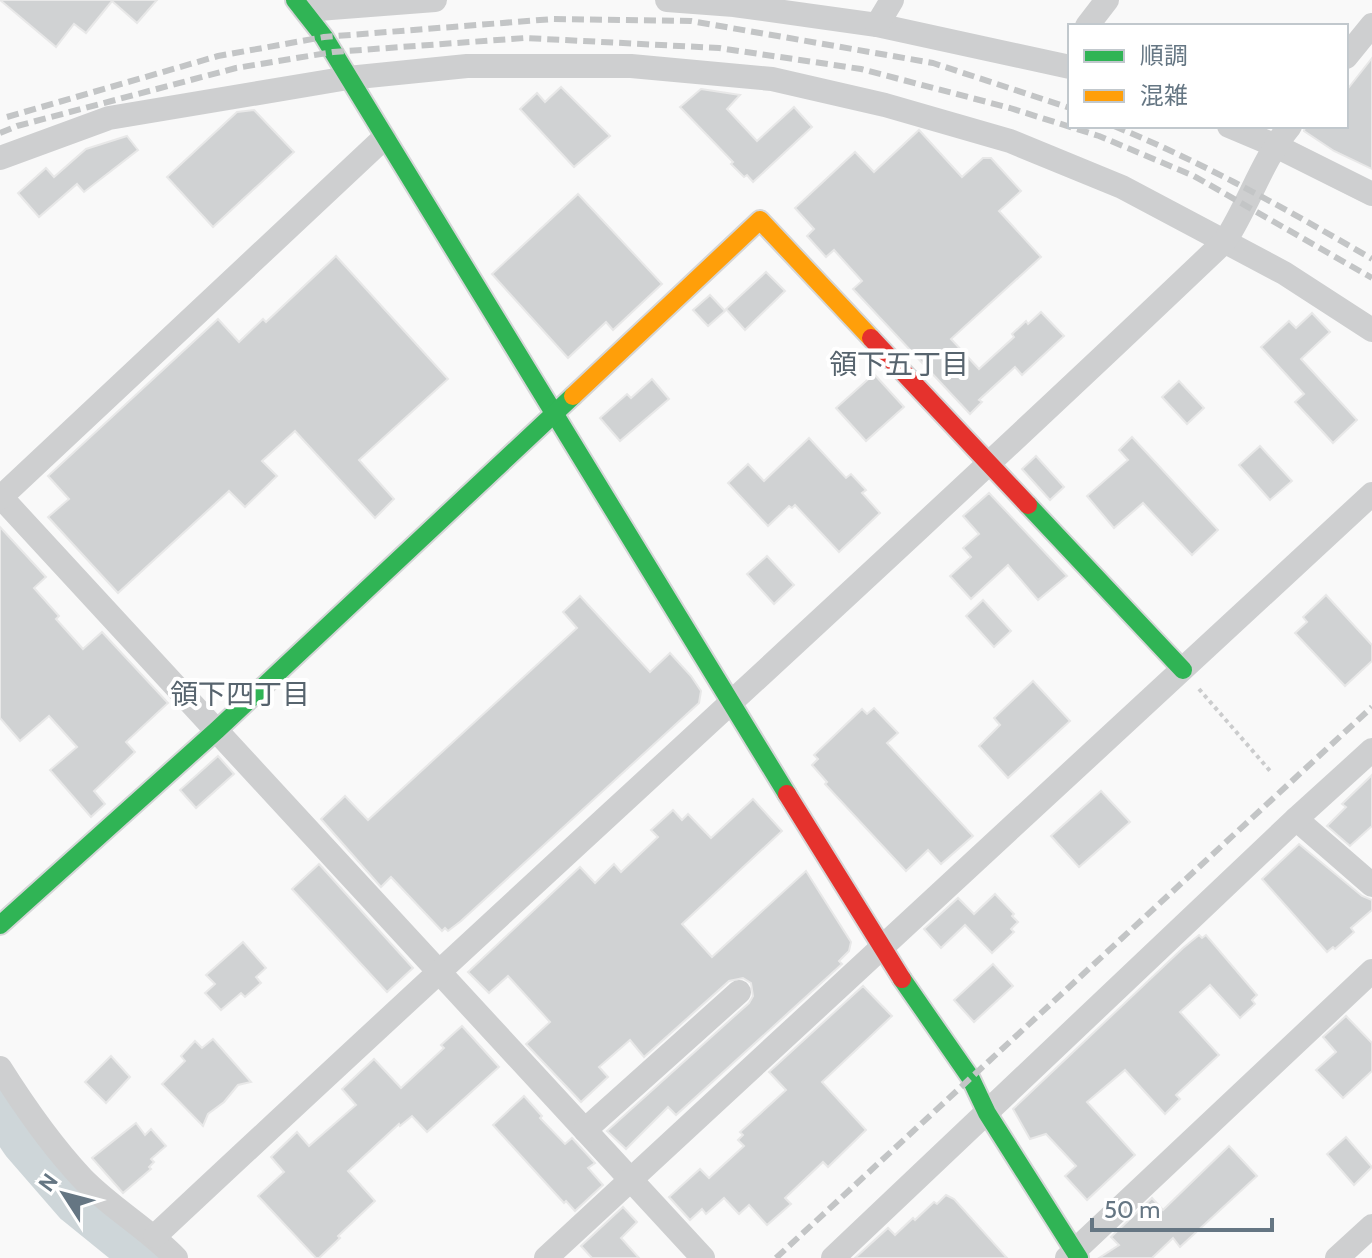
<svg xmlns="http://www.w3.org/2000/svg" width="1372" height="1258" viewBox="0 0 1372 1258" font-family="Cabin,'Noto Sans JP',sans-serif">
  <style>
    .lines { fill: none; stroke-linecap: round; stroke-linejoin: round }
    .river { stroke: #ced6d9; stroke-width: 44 }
    .building { fill: #d0d2d3; stroke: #e8e8e8; stroke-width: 2 }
    .fast-casing { stroke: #d5d6d7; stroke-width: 22 }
    .slow-casing { stroke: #d5d6d7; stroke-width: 22 }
    .jam-casing { stroke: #d5d6d7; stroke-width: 22 }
    .path { stroke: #cbcccd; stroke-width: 4; stroke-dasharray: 4 4; stroke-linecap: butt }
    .street { stroke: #cecfd0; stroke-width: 24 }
    .fast { stroke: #30b455; stroke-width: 18 }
    .slow { stroke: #ff9f0a; stroke-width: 18 }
    .jam { stroke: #e5322d; stroke-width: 18 }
    .rail { stroke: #c3c5c6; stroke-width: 6; stroke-dasharray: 12 6; stroke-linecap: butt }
    .labels { text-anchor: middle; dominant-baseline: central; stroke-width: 8; stroke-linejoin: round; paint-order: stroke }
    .neighbourhood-label { font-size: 28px; fill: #57646e; stroke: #fff }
  </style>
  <rect width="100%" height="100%" fill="#f9f9f9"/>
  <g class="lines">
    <polyline class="river" points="0,1108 23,1142 76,1203 144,1258"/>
  </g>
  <g class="building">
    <polygon points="0,0 157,0 137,23 112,1 86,33 74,24 56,47"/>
    <polygon points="1372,58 1372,169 1334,151 1304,131 1305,126 1346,126 1346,91"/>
    <polygon points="561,87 610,136 574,167 520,109 537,93 545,102"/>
    <polygon points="701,89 740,95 727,109 757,141 794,107 812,127 753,182 747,175 744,177 731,164 733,162 680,107"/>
    <polygon points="254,110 294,152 213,227 167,177 237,112"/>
    <polygon points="919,130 962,177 983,158 991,158 1021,191 999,211 1041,257 951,339 979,369 1014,337 1012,334 1026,321 1028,324 1041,312 1064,336 1022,375 1015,367 979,400 982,402 970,414 853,289 862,281 834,250 826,257 807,236 814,229 795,208 855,152 874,172"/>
    <polygon points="127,136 138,150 84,192 77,184 39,217 18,193 46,168 54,177 86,149"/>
    <polygon points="578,194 662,284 613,330 606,322 568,358 492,274"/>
    <polygon points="336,256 448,379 359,460 394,499 375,518 295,431 262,461 277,476 245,507 229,491 118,593 48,517 69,499 48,476 218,319 239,342 263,319 266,322"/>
    <polygon points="766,272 785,291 745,330 726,309"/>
    <polygon points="710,295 725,311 708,326 693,310"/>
    <polygon points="1312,313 1330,332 1301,359 1357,420 1333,443 1295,402 1304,394 1261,347 1289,321 1296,328"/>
    <polygon points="874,374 904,407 866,441 836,408"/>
    <polygon points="652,379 669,399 620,441 600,418 627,394 631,398"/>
    <polygon points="1179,381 1204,408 1187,424 1162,397"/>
    <polygon points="1132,437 1218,530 1192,555 1143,503 1114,528 1087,496 1128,460 1119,450"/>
    <polygon points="809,438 846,478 851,474 866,490 862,493 880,513 839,552 795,505 792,508 789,506 768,526 728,483 748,464 764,481"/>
    <polygon points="1260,446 1292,481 1270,500 1239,465"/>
    <polygon points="1036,456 1064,487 1050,500 1022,469"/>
    <polygon points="989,493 1067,576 1038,600 1008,565 971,599 950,576 971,557 963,548 979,534 963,516"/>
    <polygon points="0,527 46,577 34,588 59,616 56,619 83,649 102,632 168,703 126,742 135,752 94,791 105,804 91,817 50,770 77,747 49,716 20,741 0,718"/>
    <polygon points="767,556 794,585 774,604 747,574"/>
    <polygon points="1326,595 1372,645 1372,661 1345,686 1295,633 1307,622 1303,617"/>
    <polygon points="580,596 650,672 670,653 691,676 701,691 699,703 461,921 448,931 445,928 442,931 391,877 381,887 321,819 345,796 368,820 577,628 563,612"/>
    <polygon points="983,600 1011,631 994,647 966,616"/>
    <polygon points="1033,681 1070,721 1008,778 979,746 1000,725 994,718"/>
    <polygon points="874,708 898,733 887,743 973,836 941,864 928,850 906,871 825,784 827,782 812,765 818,759 814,755 862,709 867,714"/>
    <polygon points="218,756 234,774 196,808 180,790"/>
    <polygon points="1372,775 1372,826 1350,846 1327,826 1346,807 1342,804"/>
    <polygon points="1101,791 1130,822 1079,867 1051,836"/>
    <polygon points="753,799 782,831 682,924 712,957 806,871 851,942 849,951 839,961 842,964 676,1115 668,1107 626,1149 607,1131 749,1003 753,996 751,983 743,978 729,981 644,1057 630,1040 599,1067 608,1077 581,1102 526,1044 550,1022 508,976 489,993 468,972 580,867 595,883 614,864 621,872 658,837 651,830 673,810 682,820 688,814 711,838"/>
    <polygon points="1299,844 1362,896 1372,900 1372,910 1351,928 1354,932 1335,949 1333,947 1327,952 1262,879"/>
    <polygon points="319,864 413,968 387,992 292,889"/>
    <polygon points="995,894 1014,914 1012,916 1018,922 1011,929 1014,932 992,953 965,925 941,948 924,929 958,898 974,914"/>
    <polygon points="1199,935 1202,938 1206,935 1257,995 1252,1000 1255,1004 1240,1018 1210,985 1180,1012 1219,1055 1176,1095 1180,1099 1165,1114 1125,1070 1087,1102 1135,1155 1087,1200 1065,1176 1076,1166 1046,1134 1030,1139 1013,1109 1183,948"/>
    <polygon points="243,942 266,968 256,977 261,983 245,997 241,993 221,1010 205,993 215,984 206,975"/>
    <polygon points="993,964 1013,986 974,1022 954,1000"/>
    <polygon points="863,986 892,1016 822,1082 866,1130 828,1167 823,1162 785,1198 791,1204 767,1225 749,1205 739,1214 724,1198 706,1214 702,1209 690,1220 669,1197 700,1169 709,1178 744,1146 738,1140 743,1135 740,1132 786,1090 769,1072"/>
    <polygon points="1346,1016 1372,1043 1372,1071 1343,1098 1316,1070 1336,1052 1323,1037"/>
    <polygon points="462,1026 499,1067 427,1132 412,1116 400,1126 399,1124 348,1171 375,1201 338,1236 340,1238 319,1258 316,1258 258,1196 284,1172 271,1157 297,1132 309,1146 356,1105 342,1089 374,1059 401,1088 444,1048 441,1045"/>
    <polygon points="213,1039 251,1082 238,1085 224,1102 208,1114 203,1126 162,1084 185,1061 181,1056 195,1041 202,1048"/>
    <polygon points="111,1056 130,1077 106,1103 85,1082"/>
    <polygon points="524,1096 542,1116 540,1118 565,1144 572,1138 595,1163 588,1168 603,1185 575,1211 566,1201 564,1203 493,1125"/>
    <polygon points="136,1123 145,1135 151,1129 166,1146 151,1159 154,1162 149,1167 151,1169 123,1193 92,1158"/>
    <polygon points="1346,1137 1372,1167 1354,1185 1327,1154"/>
    <polygon points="1229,1146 1257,1176 1180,1247 1173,1238 1152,1258 1099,1258 1119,1245 1111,1237 1152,1198 1163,1210"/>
    <polygon points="946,1195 954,1199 1007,1258 855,1258 888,1228 895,1235 913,1218 915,1220 934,1202 937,1204"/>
    <polygon points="623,1207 637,1222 621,1238 639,1258 592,1258 581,1246"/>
  </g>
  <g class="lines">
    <defs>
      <g id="fast">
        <polyline points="295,0 324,37 787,794"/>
        <polyline points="1028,505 1183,670"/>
        <polyline points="0,925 217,730 573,396"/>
        <polyline points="902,979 970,1077 987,1113 1079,1258"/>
      </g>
      <polyline id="slow" points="573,396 760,220 871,338"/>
      <g id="jam">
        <polyline points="871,338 1028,505"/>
        <polyline points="787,794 902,979"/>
      </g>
    </defs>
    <use href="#fast" class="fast-casing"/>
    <use href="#slow" class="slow-casing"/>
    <use href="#jam" class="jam-casing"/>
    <polyline class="path" points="1199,689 1271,772"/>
    <g class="street">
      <polyline points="667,0 734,5 877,25 1070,67"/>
      <polyline points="305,10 435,0"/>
      <polyline points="877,25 892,0"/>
      <polyline points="1087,26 1107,0"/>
      <polyline points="1346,57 1372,25"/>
      <polyline points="1229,126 1274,145 1372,194"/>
      <polyline points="0,158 109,118 348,78 467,66 631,66 772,79 885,105 1010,141 1122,187 1284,273 1372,330"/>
      <polyline points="0,496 703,1258"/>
      <polyline points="0,498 384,138"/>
      <polyline points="1296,819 1372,885"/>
      <path d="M0,1068C24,1106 51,1145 82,1178C111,1208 147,1228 176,1258"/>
      <polyline points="585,1130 739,992"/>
      <path d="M155,1236C510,903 872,577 1225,241C1249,204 1262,160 1290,126"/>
      <polyline points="546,1258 1372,494"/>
      <polyline points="833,1258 1296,819 1372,750"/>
      <polyline points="1067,1258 1372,971"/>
      <polyline points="1337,1258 1372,1226"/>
    </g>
    <use href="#fast" class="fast"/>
    <use href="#slow" class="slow"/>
    <use href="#jam" class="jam"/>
    <g class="rail">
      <polyline points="7,117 218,56 324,37 553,19 691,21 933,63 1070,108"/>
      <path d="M1114,126C1204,163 1288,210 1372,259"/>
      <polyline points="0,133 17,126 236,68 333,52 525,38 719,48 861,69 1010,108 1099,136 1194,176 1372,278"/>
      <polyline points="776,1258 1372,707"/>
    </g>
  </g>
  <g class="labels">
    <g class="neighbourhood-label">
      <text x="899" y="364">領下五丁目</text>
      <text x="240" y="694">領下四丁目</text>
    </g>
  </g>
  <rect x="1068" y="24" width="280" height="104" fill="#ffffff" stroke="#c1c8cd" stroke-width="2"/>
  <rect x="1084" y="50" width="40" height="12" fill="#30b455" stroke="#c1c8cd" stroke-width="2"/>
  <text x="1140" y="64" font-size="24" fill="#657683">順調</text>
  <rect x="1084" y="90" width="40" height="12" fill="#ff9f0a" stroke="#c1c8cd" stroke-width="2"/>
  <text x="1140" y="104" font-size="24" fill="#657683">混雑</text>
  <g transform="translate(64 1194) rotate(306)" stroke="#ffffff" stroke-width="6" paint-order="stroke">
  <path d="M0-6L14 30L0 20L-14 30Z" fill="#657683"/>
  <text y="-12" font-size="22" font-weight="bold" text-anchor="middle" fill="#657683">N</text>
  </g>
  <path d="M1092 1218v12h180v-12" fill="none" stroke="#657683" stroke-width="4"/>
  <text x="1104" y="1218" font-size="24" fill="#657683" stroke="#ffffff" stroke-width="6" paint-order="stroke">50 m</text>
</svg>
